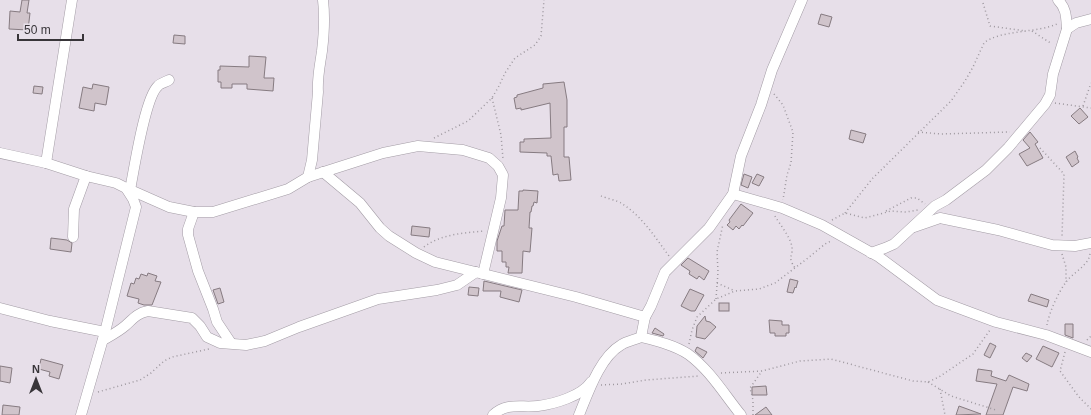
<svg xmlns="http://www.w3.org/2000/svg" width="1091" height="415" viewBox="0 0 1091 415" font-family="Helvetica,sans-serif">
  <style>
    .building { fill: #d0c4cb; stroke: #867b81 }
    .lines { fill: none; stroke-linecap: round; stroke-linejoin: round }
    .street-casing { stroke: #a39ca5; stroke-width: 11 }
    .path { stroke: #9e989f; stroke-width: 1.5; stroke-dasharray: 1 3; stroke-linecap: butt }
    .street { stroke: #fff; stroke-width: 10 }
  </style>
  <rect width="100%" height="100%" fill="#e7dfe9"/>
  <g class="building">
    <polygon points="22,0 29,0 27,13 30,13 28,30 9,29 10,11 20,12"/>
    <polygon points="821,14 832,17 829,27 818,24"/>
    <polygon points="174,35 185,36 185,44 173,43"/>
    <polygon points="249,56 266,57 264,78 274,78 273,91 247,89 247,84 232,84 232,88 221,88 221,82 218,82 218,70 220,70 220,66 249,67"/>
    <polygon points="564,82 567,100 567,127 564,127 564,157 569,157 571,180 559,181 558,174 553,175 551,156 547,156 547,153 520,152 520,142 524,142 524,139 551,138 550,103 521,110 521,108 516,109 514,98 517,97 517,95 543,88 543,84"/>
    <polygon points="93,84 109,87 106,105 95,103 94,111 79,108 83,87 92,89"/>
    <polygon points="34,86 43,87 42,94 33,93"/>
    <polygon points="1080,108 1088,117 1079,124 1071,116"/>
    <polygon points="851,130 866,134 863,143 849,139"/>
    <polygon points="1030,132 1038,142 1035,144 1043,158 1027,166 1019,154 1030,148 1023,140"/>
    <polygon points="1075,151 1078,157 1077,158 1079,162 1072,167 1066,157"/>
    <polygon points="744,174 752,177 748,188 741,185"/>
    <polygon points="757,174 764,177 759,186 752,183"/>
    <polygon points="523,190 538,191 537,203 534,202 533,206 532,206 531,212 530,212 529,228 532,228 530,252 523,251 522,273 508,273 509,267 506,267 506,262 502,262 502,251 497,251 497,241 502,226 504,226 505,210 518,210 519,191 523,191"/>
    <polygon points="741,204 753,213 743,226 742,225 739,229 736,226 733,230 727,225 730,222 729,220"/>
    <polygon points="412,226 430,228 429,237 411,235"/>
    <polygon points="51,238 67,240 72,243 71,252 50,249"/>
    <polygon points="688,258 709,271 704,280 699,276 697,279 689,274 690,271 681,265"/>
    <polygon points="148,273 157,276 155,281 161,282 152,305 144,305 138,303 139,299 127,296 131,283 134,284 136,278 139,279 141,274 147,276"/>
    <polygon points="790,279 798,281 796,288 795,287 793,293 787,292"/>
    <polygon points="484,281 522,290 519,302 500,297 501,291 483,291"/>
    <polygon points="469,287 479,288 478,296 468,295"/>
    <polygon points="220,288 224,302 218,304 213,290"/>
    <polygon points="690,289 704,295 695,311 691,311 681,306"/>
    <polygon points="1031,294 1049,300 1047,307 1028,301"/>
    <rect x="719" y="303" width="10" height="8"/>
    <polygon points="705,316 706,321 710,322 716,327 705,339 696,337 697,326"/>
    <polygon points="769,320 782,321 782,325 789,325 789,333 786,333 786,336 775,336 775,333 770,333"/>
    <polygon points="1065,324 1073,324 1073,338 1065,335"/>
    <polygon points="655,328 664,334 663,336 652,333"/>
    <polygon points="990,343 996,346 990,358 984,355"/>
    <polygon points="1043,346 1059,353 1052,367 1036,359"/>
    <polygon points="697,347 707,352 703,358 695,351"/>
    <polygon points="1026,353 1032,356 1027,362 1022,358"/>
    <polygon points="41,359 63,365 59,379 49,376 50,372 39,369"/>
    <polygon points="0,366 12,368 10,383 0,381"/>
    <polygon points="978,369 992,371 991,376 1006,381 1009,375 1029,384 1027,391 1013,387 1003,415 986,415 997,384 976,381"/>
    <polygon points="766,386 767,395 752,395 752,387"/>
    <polygon points="3,405 20,407 19,415 2,415"/>
    <polygon points="959,406 981,414 956,415"/>
    <polygon points="766,407 772,415 755,415"/>
  </g>
  <g class="lines">
    <defs>
      <g id="street">
        <path d="M1058,0C1067,9 1066,18 1067,29"/>
        <polyline points="0,153 46,163 86,176 116,183 126,188 133,199 136,207 105,332 81,415"/>
        <polyline points="46,163 72,0"/>
        <polyline points="323,172 360,203 380,228 389,236 416,253 435,262 576,297 645,317 651,306 665,272 709,228 733,194 741,156 761,105 772,70 802,0"/>
        <path d="M308,177L312,160L318,92C317,78 320,65 322,51C324,34 325,17 323,0"/>
        <polyline points="126,188 169,207 194,212 213,212 288,189 308,177 383,153 418,146 463,150 489,158 498,166 503,175 501,198 483,274"/>
        <path d="M130,190C134,170 145,97 158,86C160,83 166,82 169,80"/>
        <polyline points="733,194 782,208 822,225 879,257 937,300 996,322 1046,335 1091,352"/>
        <polyline points="194,212 188,229 188,235 198,271 213,309 217,322 231,343"/>
        <polyline points="914,227 940,218 998,230 1052,245 1075,246 1091,243"/>
        <polyline points="73,237 74,209 86,176"/>
        <polyline points="871,253 885,248 894,244 935,206 946,200 986,170 1008,148 1045,104 1050,95 1053,74 1067,29 1076,23 1091,19"/>
        <polyline points="0,308 50,321 105,332"/>
        <path d="M641,337C657,341 674,345 688,354C710,370 724,394 741,415"/>
        <path d="M103,340C110,336 118,332 125,326C133,319 137,313 148,311L192,318L200,326L207,337L220,343L246,345L265,341L299,327L378,299L437,290L457,285L476,272"/>
        <path d="M493,415C507,402 521,408 538,406C554,404 582,396 591,382"/>
        <path d="M579,415C588,393 600,357 621,345C627,341 635,340 641,337L645,317"/>
      </g>
    </defs>
    <use href="#street" class="street-casing"/>
    <g class="path">
      <polyline points="983,3 990,26 1026,31"/>
      <polyline points="1032,31 1052,44"/>
      <polyline points="774,94 783,105 793,132 791,163 787,175 783,200"/>
      <polyline points="492,98 501,135 503,159"/>
      <polyline points="1055,103 1091,108"/>
      <polyline points="1083,106 1091,83"/>
      <polyline points="918,132 941,134 1010,132"/>
      <polyline points="434,138 468,121 492,98 499,86 505,73 515,58 535,45 541,36 544,0"/>
      <polyline points="1040,148 1064,174 1062,237"/>
      <path d="M601,196C606,198 618,201 621,203C642,216 655,237 669,256"/>
      <polyline points="886,211 911,198 917,198 925,204"/>
      <path d="M845,213L872,179L951,101L965,81L973,67L984,43C999,30 1037,33 1057,24"/>
      <path d="M775,216C780,225 790,236 792,247C793,258 787,256 795,268"/>
      <polyline points="832,220 845,213 865,218 891,211 906,212 918,210"/>
      <path d="M424,247C441,234 464,233 484,231"/>
      <polyline points="1062,254 1066,267 1066,282"/>
      <polyline points="717,283 735,291"/>
      <polyline points="716,299 718,272 717,252 723,224"/>
      <path d="M1047,325C1049,313 1058,293 1066,282C1073,272 1091,265 1090,251"/>
      <polyline points="1087,340 1091,336"/>
      <polyline points="689,344 692,330 697,317 716,299 735,291 759,289 775,283 808,258 825,244 831,241"/>
      <polyline points="1065,352 1060,371 1079,397 1091,409"/>
      <polyline points="721,373 762,371 800,361 831,359 913,381 928,382 939,377 973,354 990,330"/>
      <polyline points="928,382 951,396 996,410"/>
      <polyline points="601,385 622,384 646,380 699,376"/>
      <polyline points="940,389 945,415"/>
      <polyline points="98,392 140,380 151,373 164,361 172,357 209,349"/>
      <polyline points="753,415 753,400 750,388 762,371"/>
    </g>
    <use href="#street" class="street"/>
  </g>
  <g transform="translate(36 379)" stroke="#e7dfe9" stroke-width="3" paint-order="stroke">
  <path d="M0-3L7 15L0 10L-7 15Z" fill="#383539"/>
  <text y="-6" font-size="11" font-weight="bold" text-anchor="middle" fill="#383539">N</text>
  </g>
  <path d="M18 34v6h65v-6" fill="none" stroke="#383539" stroke-width="2"/>
  <text x="24" y="34" font-size="12" fill="#383539" stroke="#e7dfe9" stroke-width="3" paint-order="stroke">50 m</text>
</svg>
